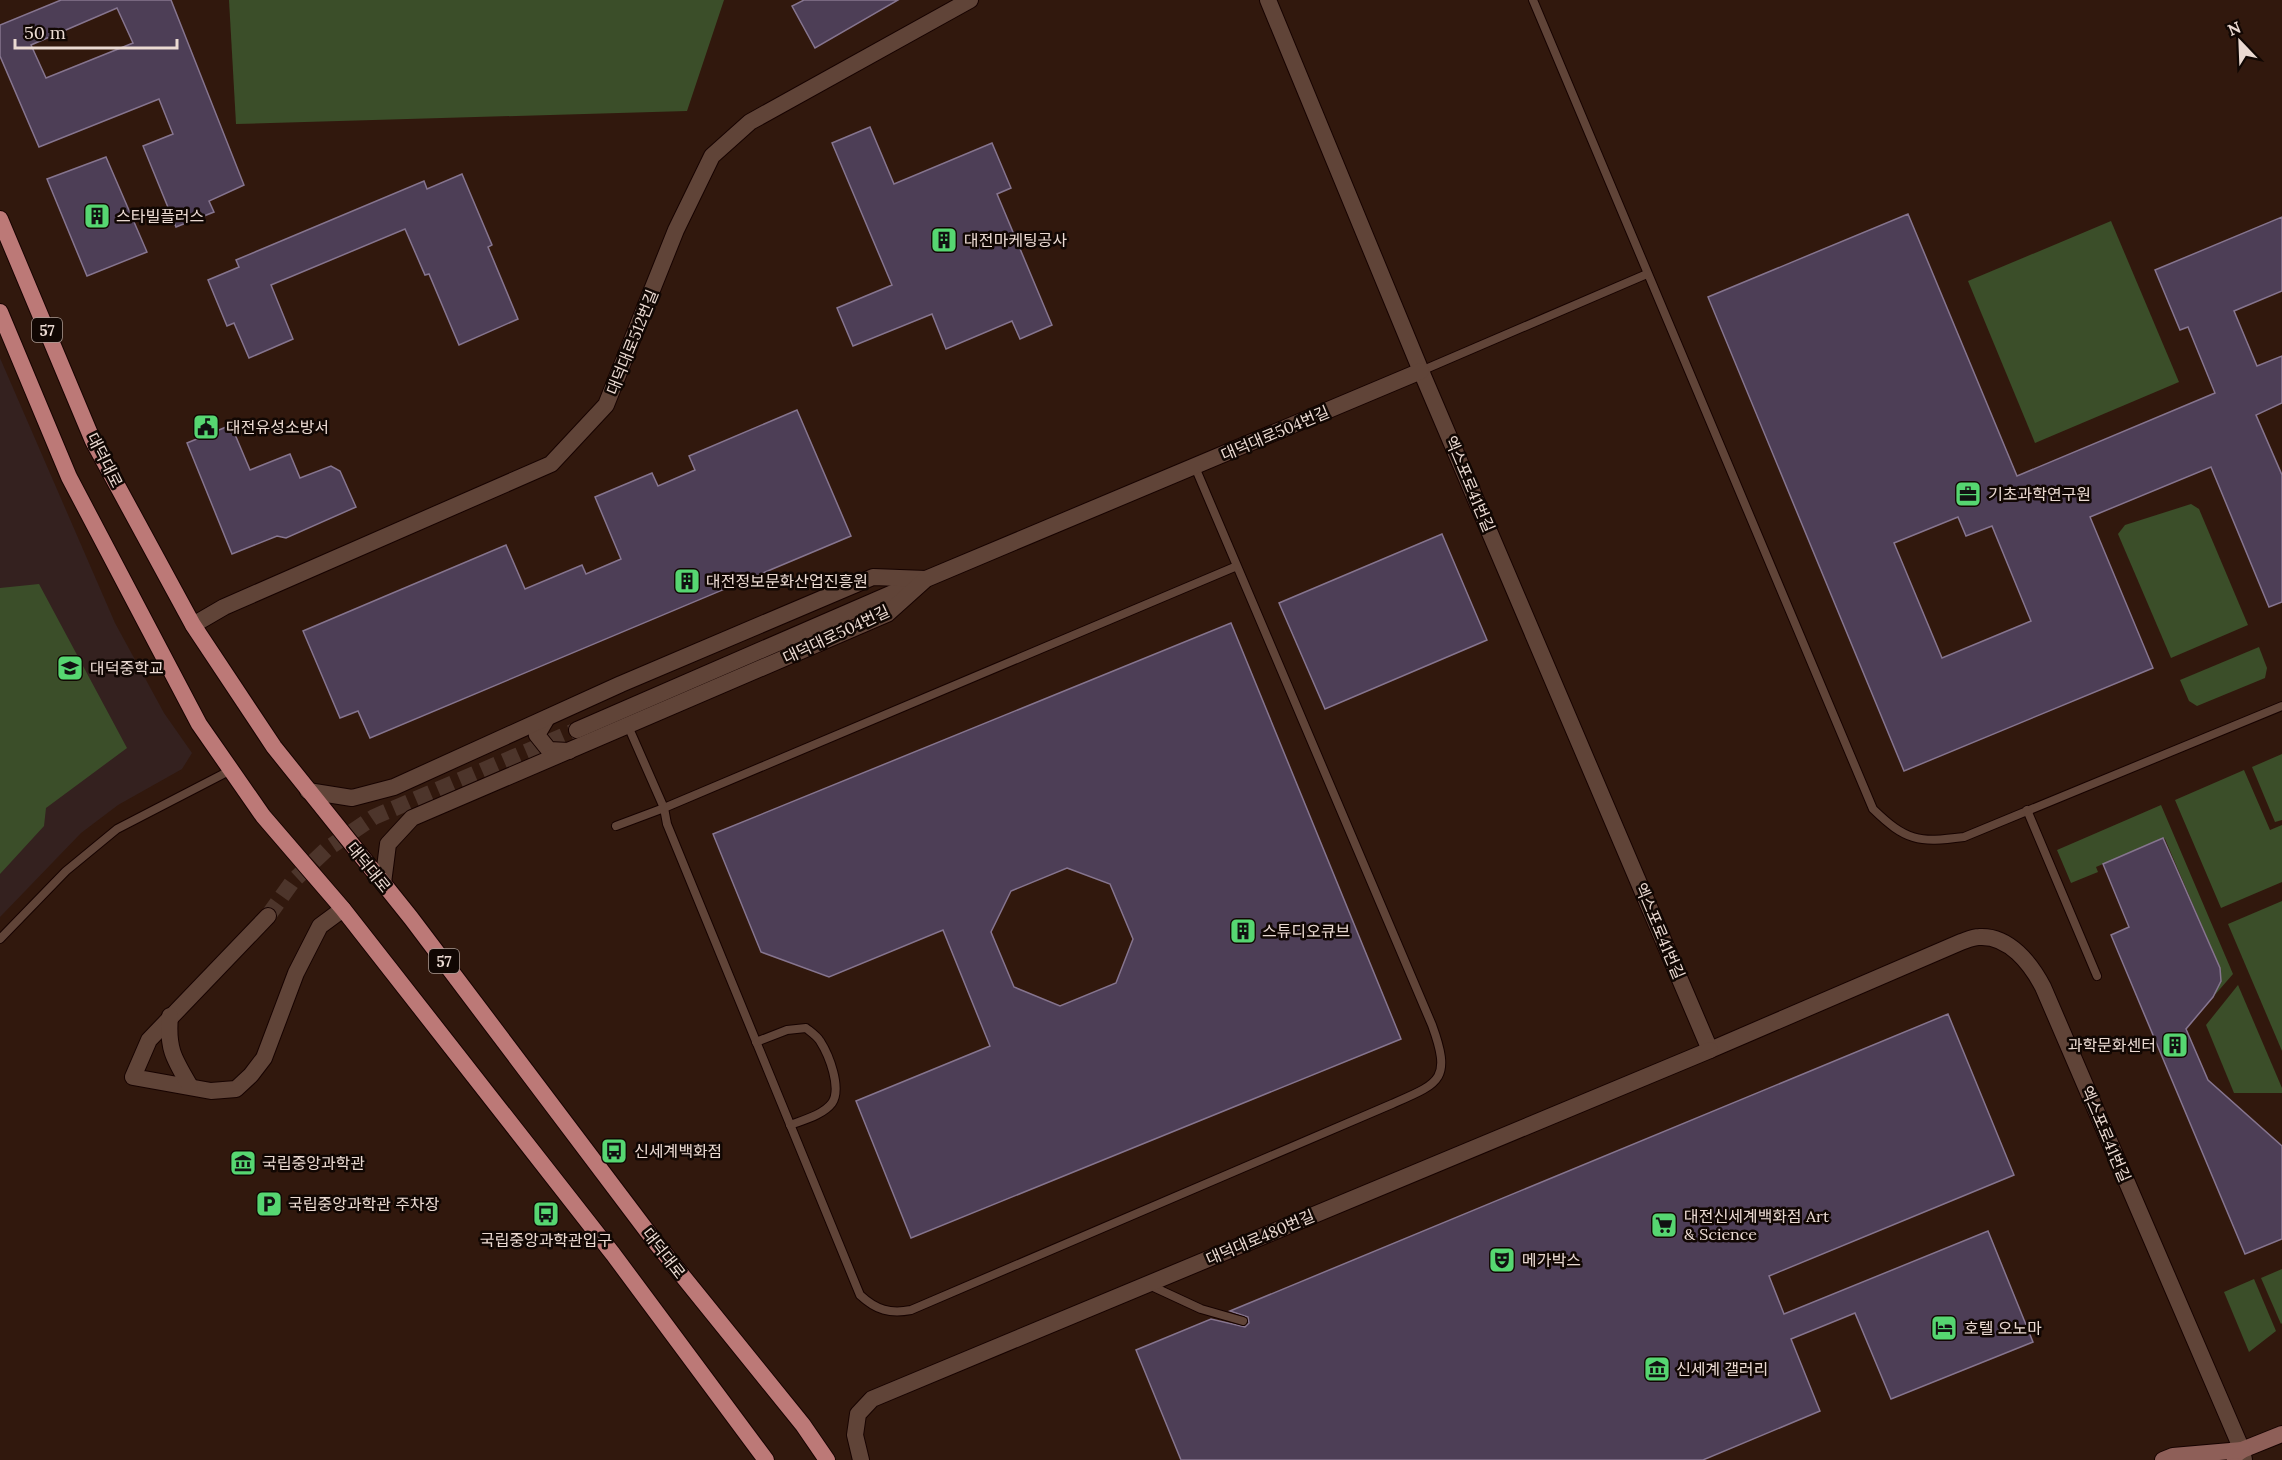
<svg xmlns="http://www.w3.org/2000/svg" width="2282" height="1460" viewBox="0 0 2282 1460" font-family="Lora,'Noto Sans KR',serif">
  <style>
    .education { fill: #34211f }
    .green { fill: #3b4e29 }
    .building { fill: #4d3e56; stroke: #86758f; stroke-width: 1.5; fill-rule: evenodd }
    .lines { fill: none; stroke-linecap: round; stroke-linejoin: round }
    .tertiary-tunnel { stroke: #4d352b; stroke-width: 16; stroke-dasharray: 16 8; stroke-linecap: butt }
    .service-casing { stroke: #170300; stroke-width: 10 }
    .tertiary-casing { stroke: #170300; stroke-width: 18 }
    .secondary-casing { stroke: #170300; stroke-width: 18 }
    .primary-casing { stroke: #170300; stroke-width: 18 }
    .service { stroke: #604438; stroke-width: 8 }
    .tertiary { stroke: #604438; stroke-width: 16 }
    .secondary { stroke: #8e5f58; stroke-width: 16 }
    .primary { stroke: #bc7977; stroke-width: 16 }
    .labels { text-anchor: middle; dominant-baseline: central; stroke-width: 5; stroke-linejoin: round; paint-order: stroke }
    .shield { fill: #110703; stroke: #aa9b94; stroke-width: 1.5 }
    .shield-label { font-size: 15px; font-weight: bold; fill: #ebdad2 }
    .poi-label { font-size: 16px; fill: #ebdad2; stroke: #110703; text-anchor: start }
    .street-label { font-size: 16px; fill: #ebdad2; stroke: #110703 }
  </style>
  <rect width="100%" height="100%" fill="#31180d"/>
  <polygon class="education" points="0,358 115,623 164,713 192,753 182,769 118,805 81,833 0,917"/>
  <g class="green">
    <polygon points="229,0 724,0 687,111 236,124"/>
    <polygon points="2111,221 2179,382 2035,443 1968,281"/>
    <polygon points="2191,504 2199,509 2248,625 2171,658 2118,534 2125,525"/>
    <polygon points="39,584 127,748 46,808 44,826 0,874 0,588"/>
    <polygon points="2259,647 2267,668 2265,678 2197,706 2189,701 2180,680"/>
    <polygon points="2282,754 2282,820 2275,822 2252,767"/>
    <polygon points="2244,770 2270,830 2282,825 2282,882 2221,908 2175,800"/>
    <polygon points="2161,805 2233,974 2213,997 2221,981 2220,968 2165,839 2163,838 2103,864 2096,867 2098,872 2071,883 2057,850"/>
    <polygon points="2282,901 2282,1051 2228,924"/>
    <polygon points="2238,985 2282,1088 2282,1093 2234,1093 2206,1025"/>
    <polygon points="2282,1269 2282,1323 2281,1324 2261,1278"/>
    <polygon points="2254,1279 2276,1331 2249,1352 2224,1292"/>
  </g>
  <g class="building">
    <path d="M61,0H171L244,185L209,201L214,212L176,227L143,146L173,134L159,99L39,147L0,56V25ZM117,8L133,43L46,78L31,45Z"/>
    <polygon points="804,0 898,0 815,48 792,6"/>
    <polygon points="870,127 894,184 992,143 1011,188 997,194 1052,325 1020,339 1012,321 946,349 932,314 853,346 837,308 892,285 832,143"/>
    <polygon points="106,157 147,252 87,276 47,179"/>
    <polygon points="462,174 492,245 488,247 518,319 459,345 429,274 425,275 405,229 271,285 293,339 249,358 234,323 227,326 208,280 239,267 236,260 424,181 427,189"/>
    <path d="M1908,214L2017,476L2215,393L2188,327L2180,330L2155,270L2282,217V291L2234,311L2257,366L2282,356V403L2256,415L2282,475V602L2269,607L2211,467L2090,517L2153,668L1904,771L1708,297ZM1958,517L1966,536L1992,526L2031,621L1942,658L1894,543Z"/>
    <polygon points="797,410 851,536 370,738 358,711 340,718 303,631 506,545 525,589 582,565 586,574 621,559 595,497 652,473 658,486 695,470 689,456"/>
    <polygon points="231,425 250,470 290,454 300,478 331,466 340,471 356,507 286,538 277,536 232,554 187,443"/>
    <polygon points="1442,534 1487,640 1325,709 1279,603"/>
    <path d="M1231,623L1401,1039L911,1238L856,1101L990,1046L943,930L829,977L761,952L713,834ZM1067,868L1110,884L1133,939L1116,983L1060,1006L1014,987L991,932L1011,891Z"/>
    <polygon points="2163,838 2220,968 2221,981 2213,997 2186,1029 2208,1080 2282,1146 2282,1239 2245,1254 2111,935 2129,927 2103,864"/>
    <polygon points="1948,1014 2014,1175 1769,1276 1784,1314 1988,1231 2033,1342 1891,1399 1855,1313 1791,1339 1820,1411 1703,1460 1181,1460 1136,1350 1211,1319 1245,1327 1249,1323 1248,1317 1230,1311"/>
  </g>
  <g class="lines">
    <polyline class="tertiary-tunnel" points="268,916 293,881 327,849 374,817 577,730"/>
    <defs>
      <g id="service">
        <path d="M1533,0L1873,809C1906,841 1918,843 1964,837L2282,706"/>
        <polyline points="1421,371 1647,274"/>
        <path d="M1195,467L1432,1025C1452,1080 1440,1083 1392,1104L911,1310C890,1314 876,1310 860,1295L667,824L664,808L1237,566"/>
        <polyline points="2027,810 2097,976"/>
        <polyline points="616,826 664,808 628,726"/>
        <polyline points="0,939 66,871 117,829 231,770"/>
        <path d="M756,1042L787,1030L806,1028C811,1032 817,1036 820,1041C829,1055 842,1088 832,1103C823,1115 803,1120 790,1125"/>
        <polyline points="1147,1284 1201,1309 1243,1321"/>
      </g>
      <g id="tertiary">
        <path d="M1268,0L1421,371L1710,1050L1961,942C1967,940 1973,937 1979,937C2009,935 2031,964 2043,987L2242,1450L2244,1460"/>
        <polyline points="193,625 224,607 551,464 606,405 676,230 712,156 750,122 970,0"/>
        <polyline points="547,718 537,735 549,750 569,751"/>
        <polyline points="577,730 911,585"/>
        <polyline points="308,791 352,798 394,787 621,684 873,577 926,579"/>
        <polyline points="383,883 388,844 412,818 887,614 926,579 1421,371"/>
        <polyline points="268,916 149,1040 133,1077 211,1091 236,1089 251,1075 264,1058 296,973 320,926 343,909"/>
        <path d="M170,1016C167,1049 174,1059 190,1086"/>
        <polyline points="861,1460 855,1435 858,1414 872,1399 1710,1050"/>
      </g>
      <g id="secondary">
        <polyline points="2234,1456 2242,1450 2282,1434"/>
        <polyline points="2163,1460 2173,1456 2242,1450"/>
      </g>
      <g id="primary">
        <polyline points="0,219 93,441 193,625 274,747 411,918 656,1243 803,1425 827,1460"/>
        <polyline points="0,312 69,477 199,724 263,816 343,909 613,1254 766,1460"/>
      </g>
    </defs>
    <use href="#service" class="service-casing"/>
    <use href="#tertiary" class="tertiary-casing"/>
    <use href="#secondary" class="secondary-casing"/>
    <use href="#primary" class="primary-casing"/>
    <use href="#service" class="service"/>
    <use href="#tertiary" class="tertiary"/>
    <use href="#secondary" class="secondary"/>
    <use href="#primary" class="primary"/>
  </g>
  <defs>
    <symbol id="building-square" viewBox="-11 -11 22 22"><rect x="-9" y="-9" width="18" height="18" rx="4" fill="#56d671" stroke="#110703"/><path d="M-4-6H4V6H1V3H-1V6H-4ZM-2.5-4.3h1.7v1.8h-1.7ZM.8-4.3h1.7v1.8H.8ZM-2.5-1h1.7V.8h-1.7ZM.8-1h1.7V.8H.8Z" fill="#111"/></symbol>
    <symbol id="civic-square" viewBox="-11 -11 22 22"><rect x="-9" y="-9" width="18" height="18" rx="4" fill="#56d671" stroke="#110703"/><path d="M-.6-6.5H3V-4.5H.6V-3L4-1V1h2V6H-6V1h2V-1L-.6-3ZM-1.2 2.5V6h2.4V2.5Z" fill="#111"/></symbol>
    <symbol id="office-square" viewBox="-11 -11 22 22"><rect x="-9" y="-9" width="18" height="18" rx="4" fill="#56d671" stroke="#110703"/><path d="M-6-3h4V-5.5h4V-3h4V5H-6ZM-1-4.5V-3h2v-1.5ZM-6 0V1H6V0Z" fill="#111"/></symbol>
    <symbol id="school-square" viewBox="-11 -11 22 22"><rect x="-9" y="-9" width="18" height="18" rx="4" fill="#56d671" stroke="#110703"/><path d="M0-5L7-2L0 1L-7-2ZM-4 1L0 2.5L4 1V4Q0 6-4 4Z" fill="#111"/></symbol>
    <symbol id="bus-square" viewBox="-11 -11 22 22"><rect x="-9" y="-9" width="18" height="18" rx="4" fill="#56d671" stroke="#110703"/><path d="M-5-6H5V4H4V6H2V4H-2V6H-4V4H-5ZM-3.5-4V0h7V-4ZM-3.5 1.2v1.5H-2V1.2ZM2 1.2v1.5H3.5V1.2Z" fill="#111"/></symbol>
    <symbol id="museum-square" viewBox="-11 -11 22 22"><rect x="-9" y="-9" width="18" height="18" rx="4" fill="#56d671" stroke="#110703"/><path d="M0-6L6-3V-2H-6V-3ZM-5-1h2V3h-2ZM-1-1h2V3h-2ZM3-1h2V3H3ZM-6 4H6V6H-6Z" fill="#111"/></symbol>
    <symbol id="parking-square" viewBox="-11 -11 22 22"><rect x="-9" y="-9" width="18" height="18" rx="4" fill="#56d671" stroke="#110703"/><path d="M-3.5-5.5H1a3.5 3.5 0 0 1 0 7H-1V5.5H-3.5ZM-1-3.4V-.6H.8a1.4 1.4 0 0 0 0-2.8Z" fill="#111"/></symbol>
    <symbol id="supermarket-square" viewBox="-11 -11 22 22"><rect x="-9" y="-9" width="18" height="18" rx="4" fill="#56d671" stroke="#110703"/><path d="M-6-5.5h2.5l.6 2H6L4.5 2H-2.5L-4.4-4H-6ZM-1.5 3.2a1.3 1.3 0 1 0 .1 0ZM3 3.2a1.3 1.3 0 1 0 .1 0Z" fill="#111"/></symbol>
    <symbol id="theatre-square" viewBox="-11 -11 22 22"><rect x="-9" y="-9" width="18" height="18" rx="4" fill="#56d671" stroke="#110703"/><path d="M-5-5.5Q0-4 5-5.5V0Q5 5 0 6Q-5 5-5 0ZM-3.3-2.5H-1v1.5H-3.3ZM1-2.5H3.3v1.5H1ZM-2.8 1Q0 5.5 2.8 1Z" fill="#111"/></symbol>
    <symbol id="hotel-square" viewBox="-11 -11 22 22"><rect x="-9" y="-9" width="18" height="18" rx="4" fill="#56d671" stroke="#110703"/><path d="M-6-4.5h1.5V1H6V5H4.5V3h-9V5H-6ZM-4 0a1.8 1.8 0 1 1 3.6 0ZM.5 0V-2.5h3Q6-2.5 6 0Z" fill="#111"/></symbol>
  </defs>
  <g fill-rule="evenodd">
    <use href="#building-square" x="82" y="201" width="30" height="30"/>
    <use href="#building-square" x="929" y="225" width="30" height="30"/>
    <use href="#civic-square" x="191" y="412" width="30" height="30"/>
    <use href="#office-square" x="1953" y="479" width="30" height="30"/>
    <use href="#building-square" x="672" y="566" width="30" height="30"/>
    <use href="#school-square" x="55" y="653" width="30" height="30"/>
    <use href="#building-square" x="1228" y="916" width="30" height="30"/>
    <use href="#building-square" x="2160" y="1030" width="30" height="30"/>
    <use href="#bus-square" x="599" y="1136" width="30" height="30"/>
    <use href="#museum-square" x="228" y="1148" width="30" height="30"/>
    <use href="#parking-square" x="254" y="1189" width="30" height="30"/>
    <use href="#bus-square" x="531" y="1199" width="30" height="30"/>
    <use href="#supermarket-square" x="1649" y="1210" width="30" height="30"/>
    <use href="#theatre-square" x="1487" y="1245" width="30" height="30"/>
    <use href="#hotel-square" x="1929" y="1313" width="30" height="30"/>
    <use href="#museum-square" x="1642" y="1354" width="30" height="30"/>
  </g>
  <g class="labels">
    <g class="shield">
      <rect x="32" y="318" width="30" height="24" rx="4.5"/>
      <rect x="429" y="949" width="30" height="24" rx="4.5"/>
    </g>
    <g class="shield-label">
      <text x="47" y="330">57</text>
      <text x="444" y="961">57</text>
    </g>
    <g class="poi-label">
      <text x="116" y="216">스타빌플러스</text>
      <text x="964" y="240">대전마케팅공사</text>
      <text x="226" y="427">대전유성소방서</text>
      <text x="1988" y="494">기초과학연구원</text>
      <text x="706" y="581">대전정보문화산업진흥원</text>
      <text x="90" y="668">대덕중학교</text>
      <text x="1262" y="931">스튜디오큐브</text>
      <text x="2156" y="1045" text-anchor="end">과학문화센터</text>
      <text x="634" y="1151">신세계백화점</text>
      <text x="262" y="1163">국립중앙과학관</text>
      <text x="288" y="1204">국립중앙과학관 주차장</text>
      <text x="1684" y="1216">대전신세계백화점 Art<tspan x="1684" dy="18">&amp; Science</tspan></text>
      <text x="546" y="1240" text-anchor="middle">국립중앙과학관입구</text>
      <text x="1522" y="1260">메가박스</text>
      <text x="1964" y="1328">호텔 오노마</text>
      <text x="1676" y="1369">신세계 갤러리</text>
    </g>
    <g class="street-label">
      <text transform="translate(632 342) rotate(-68)">대덕대로512번길</text>
      <text transform="translate(1275 433) rotate(-23)">대덕대로504번길</text>
      <text transform="translate(105 460) rotate(63)">대덕대로</text>
      <text transform="translate(1470 484) rotate(67)">엑스포로41번길</text>
      <text transform="translate(836 634) rotate(-25)">대덕대로504번길</text>
      <text transform="translate(369 867) rotate(51)">대덕대로</text>
      <text transform="translate(1660 931) rotate(67)">엑스포로41번길</text>
      <text transform="translate(2106 1134) rotate(67)">엑스포로41번길</text>
      <text transform="translate(1260 1237) rotate(-23)">대덕대로480번길</text>
      <text transform="translate(664 1253) rotate(52)">대덕대로</text>
    </g>
  </g>
  <g transform="translate(2240 42) rotate(337)" stroke="#110703" stroke-width="4.5" paint-order="stroke">
  <path d="M0-4.5L10 22L0 15L-10 22Z" fill="#ebdad2"/>
  <text y="-9" font-size="16" font-weight="bold" text-anchor="middle" fill="#ebdad2">N</text>
  </g>
  <path d="M15 39v9h162v-9" fill="none" stroke="#ebdad2" stroke-width="3"/>
  <text x="24" y="39" font-size="18" fill="#ebdad2" stroke="#110703" stroke-width="4.5" paint-order="stroke">50 m</text>
</svg>
